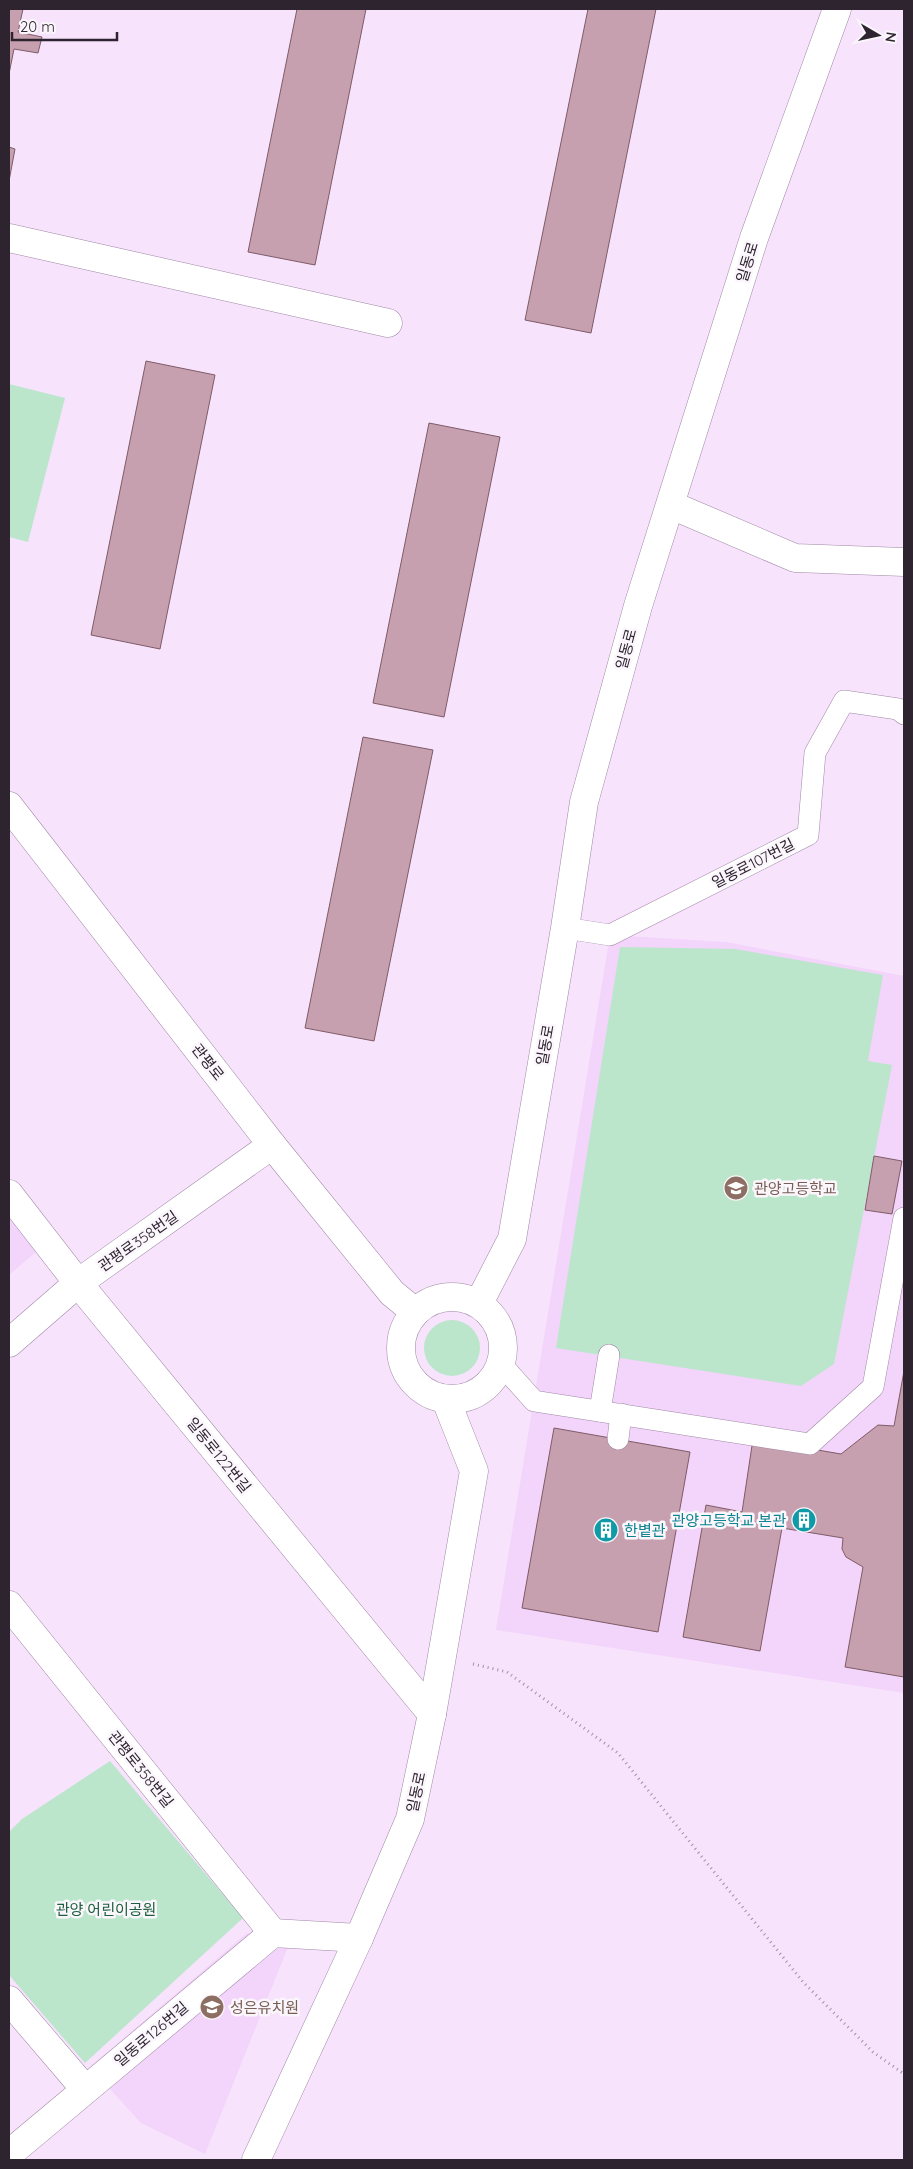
<svg xmlns="http://www.w3.org/2000/svg" width="913" height="2169" viewBox="0 0 913 2169" font-family="Quicksand,'Noto Sans KR',sans-serif">
  <style>
    .built { fill: #f3d4fa }
    .green { fill: #bbe6cc }
    .building { fill: #c7a0af; stroke: #7e5b68 }
    .lines { fill: none; stroke-linecap: round; stroke-linejoin: round }
    .lane-casing { stroke: #a088a5; stroke-width: 22 }
    .street-casing { stroke: #a088a5; stroke-width: 29 }
    .secondary-casing { stroke: #a088a5; stroke-width: 29 }
    .path { stroke: #a192a5; stroke-width: 3; stroke-dasharray: 1 4; stroke-linecap: butt }
    .lane { stroke: #fff; stroke-width: 21 }
    .street { stroke: #fff; stroke-width: 28 }
    .secondary { stroke: #fff; stroke-width: 28 }
    .labels { text-anchor: middle; dominant-baseline: central; stroke-width: 5; stroke-linejoin: round; paint-order: stroke }
    .street-label { font-size: 15px; fill: #2d242f; stroke: #fbf6fc }
    .education-label { font-size: 15px; fill: #785e54; stroke: #fbf6fc; text-anchor: start }
    .culture-label { font-size: 15px; fill: #0d838f; stroke: #fbf6fc; text-anchor: end }
    .park-label { font-size: 15px; fill: #1d603f; stroke: #fbf6fc }
  </style>
  <rect width="100%" height="100%" fill="#f7e3fc"/>
  <g class="built">
    <polygon points="610,935 726,942 904,976 904,1693 496,1630"/>
    <polygon points="9,1213 37,1251 9,1275"/>
    <polygon points="247,1933 288,1947 205,2154 141,2123 90,2067"/>
  </g>
  <g class="green">
    <polygon points="9,384 65,398 28,542 9,537"/>
    <polygon points="620,947 735,949 883,975 868,1061 892,1065 834,1364 801,1386 556,1348"/>
    <circle cx="452" cy="1348" r="28"/>
    <polygon points="110,1761 243,1918 85,2063 9,1975 9,1832 22,1819"/>
  </g>
  <g class="building">
    <polygon points="9,9 23,9 18,32 42,37 38,53 14,49 9,74"/>
    <polygon points="297,9 366,9 315,265 248,252"/>
    <polygon points="588,9 656,9 591,333 525,320"/>
    <polygon points="9,147 15,149 9,181"/>
    <polygon points="146,361 215,375 160,649 91,635"/>
    <polygon points="429,423 500,437 444,717 373,703"/>
    <polygon points="363,737 433,750 374,1041 305,1028"/>
    <polygon points="874,1156 902,1161 892,1214 865,1210"/>
    <polygon points="904,1371 904,1677 845,1667 863,1567 846,1557 842,1549 843,1538 782,1528 760,1651 683,1637 706,1505 742,1512 753,1439 841,1454 878,1425 894,1426"/>
    <polygon points="554,1428 690,1452 658,1632 522,1608"/>
  </g>
  <g class="lines">
    <defs>
      <g id="lane">
        <polyline points="565,928 610,935 808,835 815,753 844,701 898,709 904,714"/>
        <polyline points="501,1364 534,1401 810,1444 873,1387 904,1218"/>
        <polyline points="600,1411 609,1355"/>
        <polyline points="618,1439 621,1414"/>
      </g>
      <g id="street">
        <polyline points="9,238 388,323"/>
        <polyline points="671,505 795,558 904,562"/>
        <polyline points="9,1194 78,1283 432,1714"/>
        <polyline points="9,1343 78,1283 272,1145"/>
        <polyline points="9,1605 273,1933"/>
        <polyline points="9,2000 85,2089"/>
        <polyline points="9,2154 273,1933 359,1938"/>
      </g>
      <g id="secondary">
        <polyline points="9,806 272,1145 392,1293 414,1311"/>
        <circle cx="452" cy="1348" r="51"/>
        <polyline points="479,1303 512,1239 565,928 584,802 638,606 754,238 837,9"/>
        <polyline points="256,2160 359,1938 410,1819 432,1714 474,1471 446,1400"/>
      </g>
    </defs>
    <use href="#lane" class="lane-casing"/>
    <use href="#street" class="street-casing"/>
    <use href="#secondary" class="secondary-casing"/>
    <polyline class="path" points="473,1664 507,1672 618,1753 803,1982 873,2052 904,2074"/>
    <use href="#lane" class="lane"/>
    <use href="#street" class="street"/>
    <use href="#secondary" class="secondary"/>
  </g>
  <defs>
    <symbol id="school-disc" viewBox="-11 -11 22 22"><circle r="9.5" fill="#8d6e63" stroke="#fbf6fc"/><path d="M0-5L7-2L0 1L-7-2ZM-4 1L0 2.5L4 1V4Q0 6-4 4Z" fill="#fff"/></symbol>
    <symbol id="building-disc" viewBox="-11 -11 22 22"><circle r="9.5" fill="#0f9aa8" stroke="#fbf6fc"/><path d="M-4-6H4V6H1V3H-1V6H-4ZM-2.5-4.3h1.7v1.8h-1.7ZM.8-4.3h1.7v1.8H.8ZM-2.5-1h1.7V.8h-1.7ZM.8-1h1.7V.8H.8Z" fill="#fff"/></symbol>
  </defs>
  <g fill-rule="evenodd">
    <use href="#school-disc" x="722" y="1174" width="28" height="28"/>
    <use href="#building-disc" x="790" y="1506" width="28" height="28"/>
    <use href="#building-disc" x="592" y="1516" width="28" height="28"/>
    <use href="#school-disc" x="198" y="1993" width="28" height="28"/>
  </g>
  <g class="labels">
    <g class="street-label">
      <text transform="translate(747 262) rotate(-73)">일동로</text>
      <text transform="translate(626 649) rotate(-75)">일동로</text>
      <text transform="translate(753 863) rotate(-27)">일동로107번길</text>
      <text transform="translate(545 1045) rotate(-80)">일동로</text>
      <text transform="translate(208 1062) rotate(52)">관평로</text>
      <text transform="translate(138 1241) rotate(-35)">관평로358번길</text>
      <text transform="translate(219 1455) rotate(51)">일동로122번길</text>
      <text transform="translate(141 1769) rotate(51)">관평로358번길</text>
      <text transform="translate(416 1792) rotate(-78)">일동로</text>
      <text transform="translate(151 2034) rotate(-40)">일동로126번길</text>
    </g>
    <g class="education-label">
      <text x="754" y="1188">관양고등학교</text>
      <text x="230" y="2007">성은유치원</text>
    </g>
    <g class="culture-label">
      <text x="786" y="1520">관양고등학교 본관</text>
      <text x="624" y="1530" text-anchor="start">한볕관</text>
    </g>
    <g class="park-label">
      <text x="106" y="1909">관양 어린이공원</text>
    </g>
  </g>
  <rect width="913" height="2169" fill="none" stroke="#2d242f" stroke-width="20"/>
  <g transform="translate(878 35) rotate(99)" stroke="#fbf6fc" stroke-width="4" paint-order="stroke">
  <path d="M0-4L9 19L0 12L-9 19Z" fill="#2d242f"/>
  <text y="-8" font-size="14" font-weight="bold" text-anchor="middle" fill="#2d242f">N</text>
  </g>
  <path d="M12 32v8h105v-8" fill="none" stroke="#2d242f" stroke-width="2.5"/>
  <text x="20" y="32" font-size="15" fill="#2d242f" stroke="#fbf6fc" stroke-width="4" paint-order="stroke">20 m</text>
</svg>
